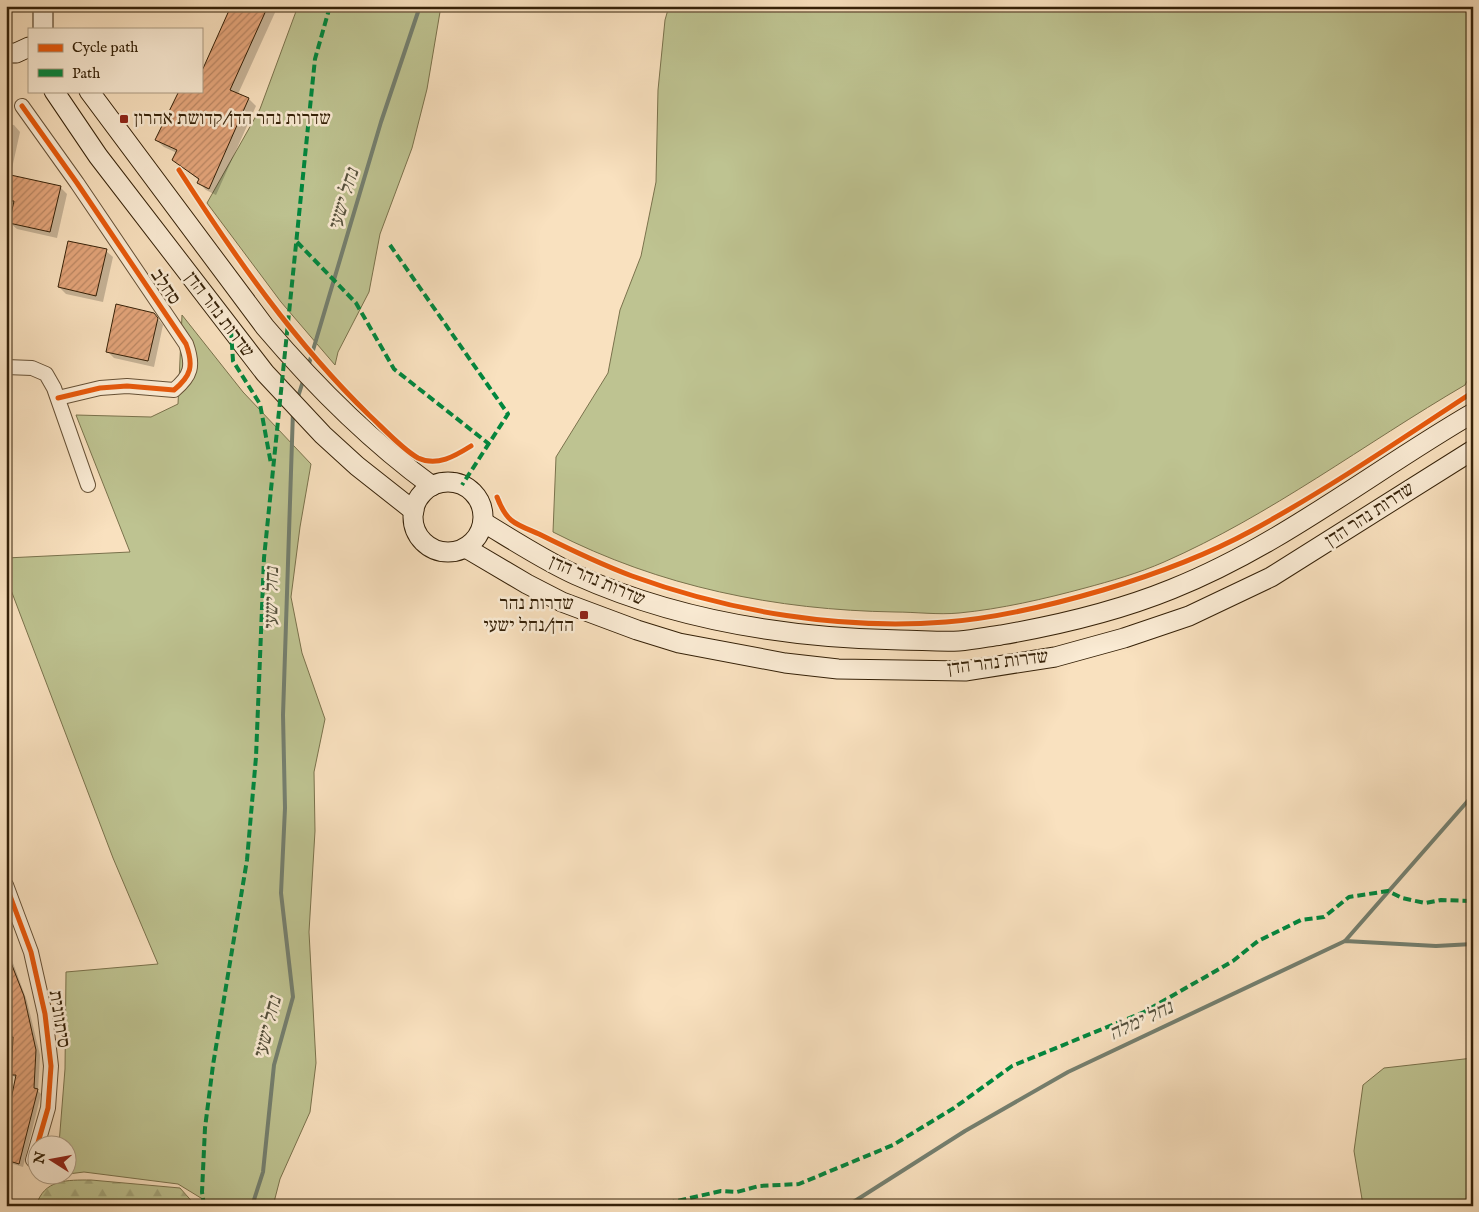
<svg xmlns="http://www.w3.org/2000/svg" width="1479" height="1212" viewBox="0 0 1479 1212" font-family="'IM FELL English','Frank Ruhl Libre',serif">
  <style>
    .green { fill: #bec391; stroke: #7a724c }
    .forest { fill: url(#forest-firs); stroke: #7a724c }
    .shadow { fill: #0003 }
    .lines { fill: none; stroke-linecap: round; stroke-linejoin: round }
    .stream { stroke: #747f6f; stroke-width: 4 }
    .building { fill: url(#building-hatch); stroke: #352108 }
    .minor-casing { stroke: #665136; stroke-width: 16 }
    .secondary-casing { stroke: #352108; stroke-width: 21 }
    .minor { stroke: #fbecd5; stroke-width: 14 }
    .secondary { stroke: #fbecd5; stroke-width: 19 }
    .quiet { stroke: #00873e; stroke-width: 4; stroke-dasharray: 8 4; stroke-linecap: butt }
    .cycleway-casing { stroke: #fbecd5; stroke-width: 8 }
    .cycleway { stroke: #e8590c; stroke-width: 5 }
    .poi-dot { fill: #8f2418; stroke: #fbecd5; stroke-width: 2 }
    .labels { text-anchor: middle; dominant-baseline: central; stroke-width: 5; stroke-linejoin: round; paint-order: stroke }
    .poi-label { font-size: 19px; fill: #352108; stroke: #fbecd5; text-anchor: start }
    .street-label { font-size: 19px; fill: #352108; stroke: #fbecd5 }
    .water-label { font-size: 20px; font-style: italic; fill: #54503c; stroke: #fbecd5 }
  </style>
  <defs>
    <pattern id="forest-firs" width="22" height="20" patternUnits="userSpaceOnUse" patternTransform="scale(1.25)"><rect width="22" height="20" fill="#bec391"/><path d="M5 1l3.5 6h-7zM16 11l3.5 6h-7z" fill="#a4a77c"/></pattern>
    <pattern id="building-hatch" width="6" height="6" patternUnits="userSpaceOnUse" patternTransform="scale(1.25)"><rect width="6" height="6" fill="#e5a67c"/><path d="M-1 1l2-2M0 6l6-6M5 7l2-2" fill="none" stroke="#ba8764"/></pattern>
  </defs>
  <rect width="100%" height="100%" fill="#f9e1bf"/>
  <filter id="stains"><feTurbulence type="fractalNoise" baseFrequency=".004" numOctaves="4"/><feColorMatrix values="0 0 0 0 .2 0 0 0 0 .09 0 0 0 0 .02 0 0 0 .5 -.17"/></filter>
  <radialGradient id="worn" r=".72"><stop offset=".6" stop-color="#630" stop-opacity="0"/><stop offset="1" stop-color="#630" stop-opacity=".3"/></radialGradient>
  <g class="green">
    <polygon points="298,6 441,6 427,89 412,148 380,234 369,292 338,352 335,365 281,302 207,203 260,109"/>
    <path d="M669,6H1473V370L1465,385C1364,444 1271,515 1164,562C1139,573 1111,581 1085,588C1044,599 1001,609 959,613C938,615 916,612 895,612C776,610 660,587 553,532L556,457L608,373L620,310L641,256L656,182L658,90L665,20Z"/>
    <polygon points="182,315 243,392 311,464 300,527 291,597 302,653 325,719 314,772 315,831 309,932 316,1063 310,1112 280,1179 273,1206 214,1206 178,1184 84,1172 68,1174 68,1144 59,1144 65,1069 66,972 158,964 113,858 6,577 6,558 130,552 76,415 151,417 178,404"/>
    <polygon points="1473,1058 1473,1206 1362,1206 1362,1199 1354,1151 1363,1085 1384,1068"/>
  </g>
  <path class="forest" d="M91,1180L180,1188L196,1206H36C44,1179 67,1180 91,1180Z"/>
  <g class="shadow">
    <polygon points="233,6 278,6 238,94 249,99 256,106 216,195 206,190 199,183 200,181 174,160 177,153 164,147 156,140 201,91"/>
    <polygon points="6,124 14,125 20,132 11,173 6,172 6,169 11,170 11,168 6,167"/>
    <polygon points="60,187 67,194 57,238 17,229 10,223"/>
    <polygon points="106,251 113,257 103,302 66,294 59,287"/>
    <polygon points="154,314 163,325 154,367 114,358 107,351"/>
    <polygon points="6,944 27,1001 40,1055 38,1091 41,1094 23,1167 6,1162 6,1115 9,1115 17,1079 12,1075 14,1041 6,1035"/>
  </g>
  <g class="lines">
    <g class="stream">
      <polyline points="308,367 381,122 420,6"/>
      <polyline points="297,400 304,378"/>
      <polyline points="1345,941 1473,795"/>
      <polyline points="252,1206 263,1172 274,1065 293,997 281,893 285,808 283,715 293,411"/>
      <polyline points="847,1206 965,1131 1068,1072 1345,941 1436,946 1473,944"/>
    </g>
  </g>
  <g class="building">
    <polygon points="231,6 268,6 230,90 249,98 209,189 197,183 199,179 172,160 177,150 155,140 179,91 201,91 201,73"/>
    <polygon points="6,174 61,186 50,232 9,223 14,201 6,201"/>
    <polygon points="68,241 107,249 96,296 58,287"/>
    <polygon points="116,304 154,313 158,318 148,361 106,352"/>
    <polygon points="6,950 24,996 36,1050 34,1088 38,1089 19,1164 6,1160 6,1124 16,1075 11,1075 13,1037 6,1038"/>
  </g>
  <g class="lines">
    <defs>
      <g id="minor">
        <path d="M22,106L77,183L186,344C194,366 191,376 174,390L127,386L100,388L58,398"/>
        <polyline points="6,367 32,368 46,374 54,388 88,485"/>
        <polyline points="6,885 31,952 45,1014 51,1066 48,1108 33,1160"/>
      </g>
      <g id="secondary">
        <polyline points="43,29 43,6"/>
        <polyline points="6,53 16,53 29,47"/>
        <polyline points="54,91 98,156 265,373 323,435 357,466 414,511"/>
        <path d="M89,91L265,327C316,387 369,440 432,486"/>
        <circle cx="448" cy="517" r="35"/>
        <path d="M483,522C513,540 543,560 576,575C678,621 789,638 900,640C919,640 939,642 959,641C973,640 987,637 1001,635C1059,625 1118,611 1172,589C1280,546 1373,471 1473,413"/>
        <polyline points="466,548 527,584 562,602 637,630 679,643 785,663 838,669 965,671 1055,657 1124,638 1189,616 1271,577 1473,450"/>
      </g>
    </defs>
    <use href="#minor" class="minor-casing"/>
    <use href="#secondary" class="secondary-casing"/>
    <use href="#minor" class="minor"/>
    <use href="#secondary" class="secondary"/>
    <g class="quiet">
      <polyline points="297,242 356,303 394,369 489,444"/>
      <polyline points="390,245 508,414 462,485"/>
      <polyline points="231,330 233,361 260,404 271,464"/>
      <polyline points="204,1206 202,1192 205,1128 213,1065 247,860 256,757 264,558 309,117 315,59 330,6"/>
      <polyline points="655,1206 721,1191 737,1192 759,1186 799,1184 893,1145 954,1108 1012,1066 1144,1012 1233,961 1258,941 1301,920 1324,917 1349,897 1388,891 1402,898 1425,903 1441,900 1473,901"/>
    </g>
    <defs>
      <g id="cycleway">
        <path d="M22,106L77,183L186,344C194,366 191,376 174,390L127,386L100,388L58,398"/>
        <path d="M179,170C235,257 295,343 369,415C383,428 402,449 418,458C437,467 455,456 471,446"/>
        <path d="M497,497C500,505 504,514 511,520C518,526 530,530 539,534C569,549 600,564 632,576C731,612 840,630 946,622C999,618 1052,605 1103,590C1153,575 1205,556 1251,531C1328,489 1400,440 1473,392"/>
        <polyline points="6,885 31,952 45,1014 51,1066 48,1108 33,1160"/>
      </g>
    </defs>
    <use href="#cycleway" class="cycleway-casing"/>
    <use href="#cycleway" class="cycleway"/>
  </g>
  <g class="poi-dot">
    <rect x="119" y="114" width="10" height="10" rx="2.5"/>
    <rect x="579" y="610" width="10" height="10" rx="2.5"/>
  </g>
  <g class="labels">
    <g class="poi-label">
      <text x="134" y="119">שדרות נהר הדן/קדושת אהרון</text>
      <text x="574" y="604" text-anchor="end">שדרות נהר<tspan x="574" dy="22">הדן/נחל ישעי</tspan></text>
    </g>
    <g class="street-label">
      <text transform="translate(165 287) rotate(56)">סחלב</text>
      <text transform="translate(219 315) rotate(53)">שדרות נהר הדן</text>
      <text transform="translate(1370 515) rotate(-33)">שדרות נהר הדן</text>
      <text transform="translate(597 581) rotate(23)">שדרות נהר הדן</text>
      <text transform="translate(998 663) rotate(-7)">שדרות נהר הדן</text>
      <text transform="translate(59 1019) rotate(81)">סיתוונית</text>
    </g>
    <g class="water-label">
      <text transform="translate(344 200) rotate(-73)">נחל ישעי</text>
      <text transform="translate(272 599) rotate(-89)">נחל ישעי</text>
      <text transform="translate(1141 1021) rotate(-25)">נחל ימלה</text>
      <text transform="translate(268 1028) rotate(-76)">נחל ישעי</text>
    </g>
  </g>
  <rect width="1479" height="1212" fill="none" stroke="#f9e1bf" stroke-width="25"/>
  <rect x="8" y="8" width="1464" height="1197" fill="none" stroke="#352108" stroke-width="2.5"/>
  <rect x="12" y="12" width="1454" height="1187" fill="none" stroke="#352108"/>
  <rect x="28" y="28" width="175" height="65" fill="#fbecd5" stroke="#ac9b83"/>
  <rect x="38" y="44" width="25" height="8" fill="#e8590c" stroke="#ac9b83"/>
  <text x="72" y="52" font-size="15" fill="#352108">Cycle path</text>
  <rect x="38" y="69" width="25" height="8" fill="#00873e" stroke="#ac9b83"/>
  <text x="72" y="78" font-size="15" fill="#352108">Path</text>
  <g transform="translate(52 1160) rotate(281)"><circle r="24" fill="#fbecd5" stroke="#ac9b83"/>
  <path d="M0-4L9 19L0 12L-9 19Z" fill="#8f2418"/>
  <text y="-8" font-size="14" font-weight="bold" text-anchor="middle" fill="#352108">N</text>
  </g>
  <rect width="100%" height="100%" filter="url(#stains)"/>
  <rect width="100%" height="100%" fill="url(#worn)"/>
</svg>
